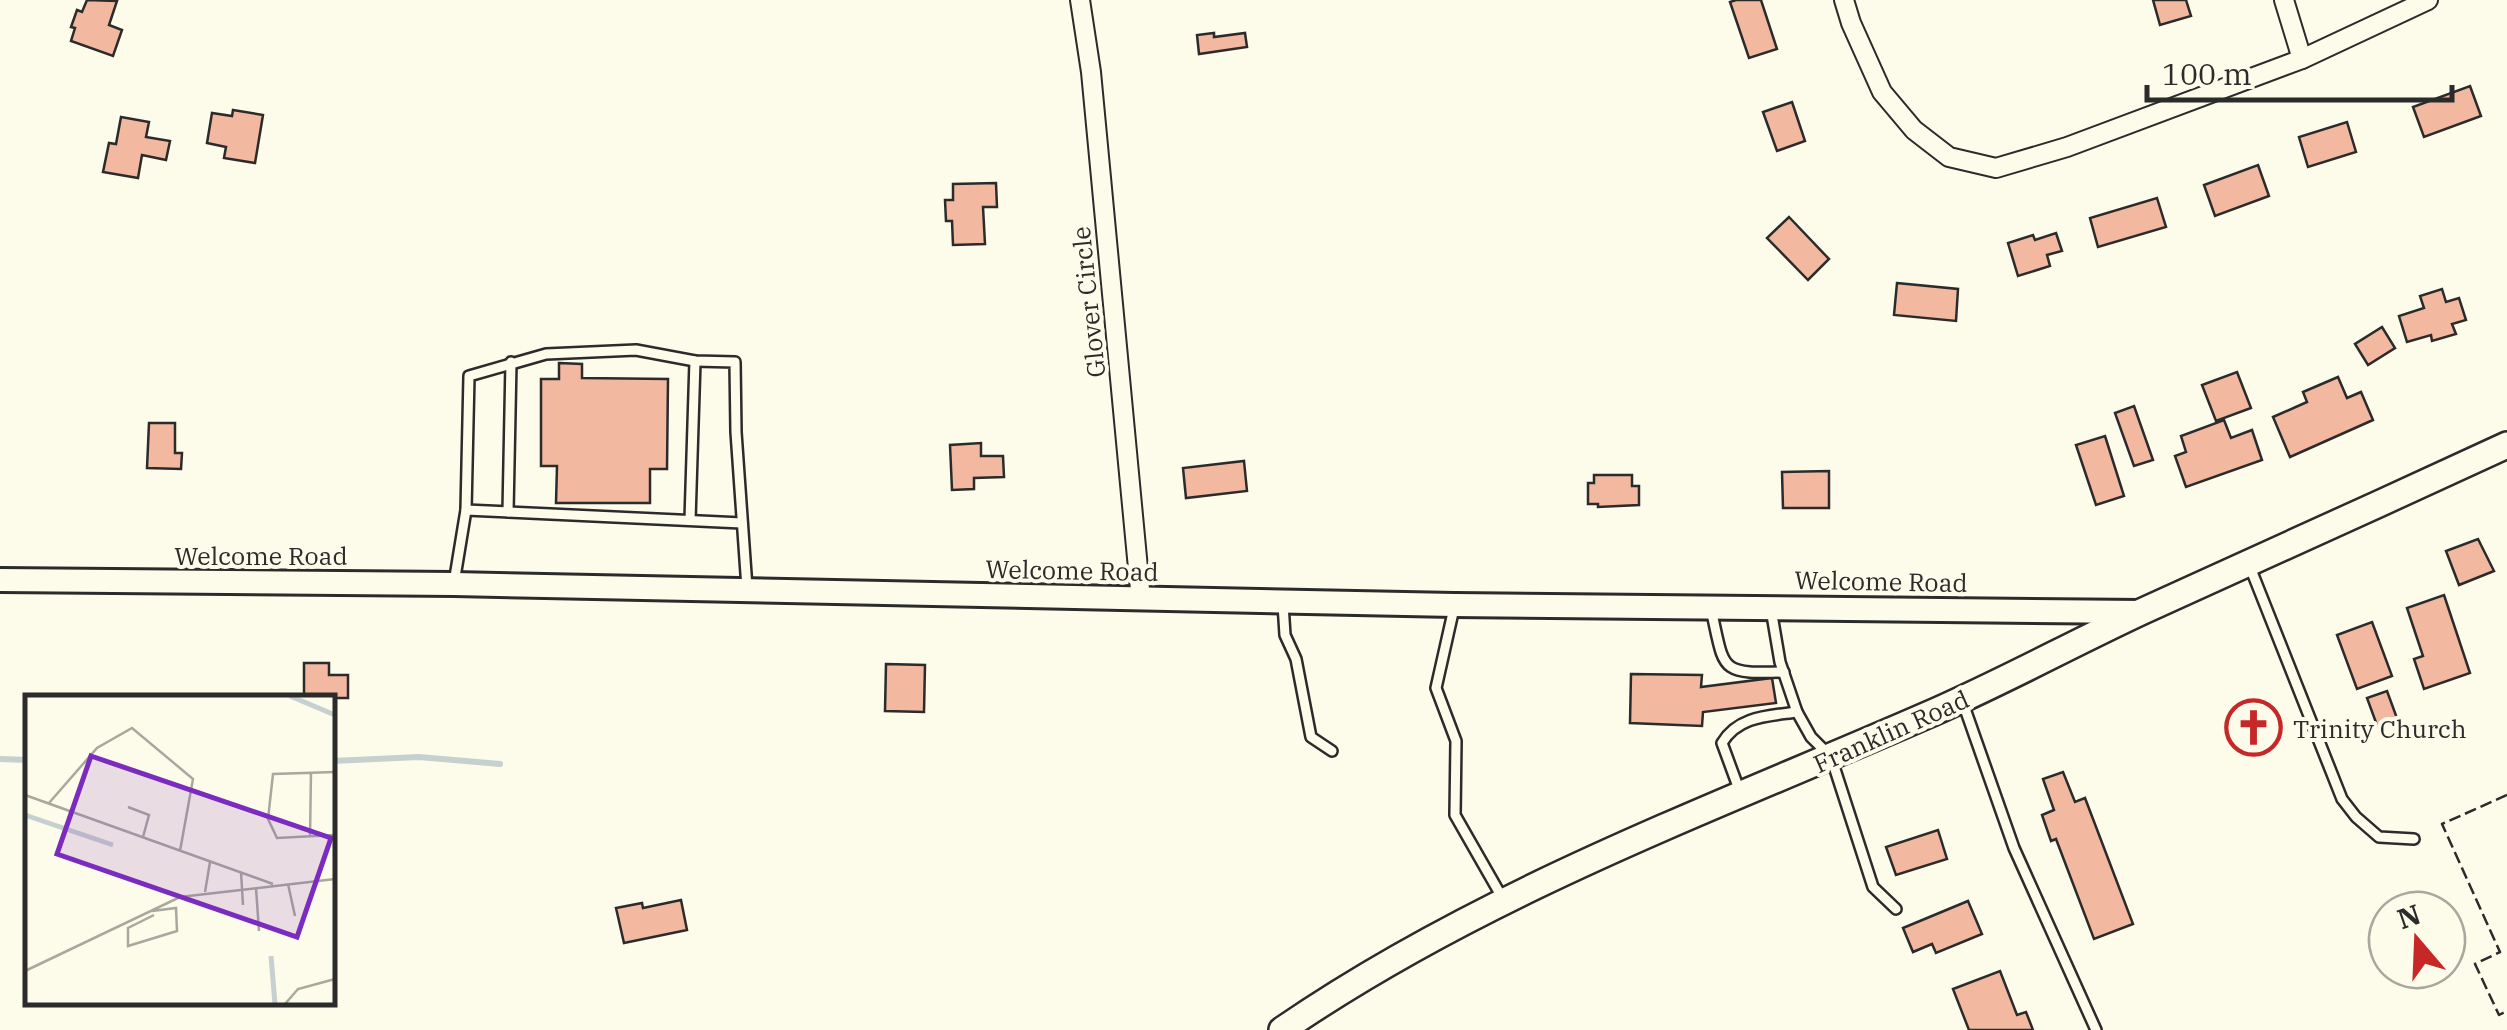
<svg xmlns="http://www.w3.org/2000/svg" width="2507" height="1030" viewBox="0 0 2507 1030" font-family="'IBM Plex Serif',serif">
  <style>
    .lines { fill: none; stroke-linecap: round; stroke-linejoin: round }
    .stream { stroke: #c7d0d0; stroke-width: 6 }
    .building { fill: #f2b8a0; stroke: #2b2b2b; stroke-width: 2.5 }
    .service-casing { stroke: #2b2b2b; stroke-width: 14 }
    .minor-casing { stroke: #2b2b2b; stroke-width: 22 }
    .tertiary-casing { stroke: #2b2b2b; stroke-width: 28 }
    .secondary-casing { stroke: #2b2b2b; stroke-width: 30 }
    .service { stroke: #fdfbea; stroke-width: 9 }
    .minor { stroke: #fdfbea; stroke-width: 18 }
    .tertiary { stroke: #fdfbea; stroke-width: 22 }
    .secondary { stroke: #fdfbea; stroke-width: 25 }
    .fence { stroke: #2b2b2b; stroke-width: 2.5; stroke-dasharray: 12 5; stroke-linecap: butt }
    .labels { text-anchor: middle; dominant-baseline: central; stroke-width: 8; stroke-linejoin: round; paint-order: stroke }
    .street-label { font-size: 25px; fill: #2b2b2b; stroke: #fdfbea }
    .poi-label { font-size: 25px; fill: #2b2b2b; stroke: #fdfbea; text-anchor: start }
    .inset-river { fill: none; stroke: #c7d0d0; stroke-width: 5 }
    .inset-road { fill: none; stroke: #a9a89e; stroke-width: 2.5 }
    .view { fill: #7b2cbf; fill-opacity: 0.15; stroke: #7b2cbf; stroke-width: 5 }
    .inset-edge { fill: none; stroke: #2b2b2b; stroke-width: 5 }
  </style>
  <rect width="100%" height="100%" fill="#fdfbea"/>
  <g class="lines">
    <g class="stream">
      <polyline points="0,759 28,760"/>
      <polyline points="332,761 419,757 500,764"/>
    </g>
  </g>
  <g class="building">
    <polygon points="87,0 117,1 109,25 122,30 113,56 71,41 75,28 71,27 77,10 82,12"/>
    <polygon points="1736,0 1761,0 1777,49 1749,58 1730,2"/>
    <polygon points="2153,0 2186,0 2191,16 2160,25"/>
    <polygon points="1214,33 1214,37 1245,33 1247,47 1199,54 1197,35"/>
    <polygon points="2470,86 2481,116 2424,137 2413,107"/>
    <polygon points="1792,102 1805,141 1777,151 1763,112"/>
    <polygon points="233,110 263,115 255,163 224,158 226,147 207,143 212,113 232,116"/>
    <polygon points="121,117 149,122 146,137 170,141 166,160 142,155 138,178 103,172 109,143 116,144"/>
    <polygon points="2347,122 2356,152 2308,167 2299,137"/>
    <polygon points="2258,165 2269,196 2215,216 2204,185"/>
    <polygon points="996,183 997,207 983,207 985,244 953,245 952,221 946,221 945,200 953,200 953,184"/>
    <polygon points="2157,198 2166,227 2098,247 2090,218"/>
    <polygon points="1789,217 1829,259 1808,280 1767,238"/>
    <polygon points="2056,233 2062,251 2047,255 2050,266 2018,276 2008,243 2033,235 2035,240"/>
    <polygon points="1897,283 1958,289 1956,321 1894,315"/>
    <polygon points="2442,289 2446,302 2459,298 2466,320 2452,324 2456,334 2432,341 2431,335 2407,342 2399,316 2424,308 2420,296"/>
    <polygon points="2382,327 2395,348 2368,365 2355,344"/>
    <polygon points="559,363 582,364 582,378 668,379 667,469 650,469 650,503 556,503 557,466 541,466 541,379 559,379"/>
    <polygon points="2237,372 2251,408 2216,421 2202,385"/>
    <polygon points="2338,377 2347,398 2361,392 2373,420 2290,457 2273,417 2307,402 2303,392"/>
    <polygon points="2134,406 2153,460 2134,466 2115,413"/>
    <polygon points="2224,420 2231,438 2252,430 2262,460 2186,487 2175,456 2186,452 2181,436"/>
    <polygon points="149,423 175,423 175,453 182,453 181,469 147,468"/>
    <polygon points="2105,436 2124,496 2096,505 2076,445"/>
    <polygon points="981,443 981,456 1003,456 1004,477 974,478 974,489 952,490 950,445"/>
    <polygon points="1244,461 1247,491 1186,498 1183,468"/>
    <polygon points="1829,471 1829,508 1783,508 1782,472"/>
    <polygon points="1594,475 1632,475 1632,486 1639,486 1639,505 1598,507 1598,504 1588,504 1588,483 1594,483"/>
    <polygon points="2478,539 2494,571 2459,585 2446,551"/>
    <polygon points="2444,595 2470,673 2424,689 2414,659 2423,656 2407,608"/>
    <polygon points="2372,622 2392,676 2357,689 2337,635"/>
    <polygon points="304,663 329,663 329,675 348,675 348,698 304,698"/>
    <polygon points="886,664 925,665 924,712 885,711"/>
    <polygon points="1631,674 1702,675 1701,687 1772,678 1776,703 1703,712 1702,726 1630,723"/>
    <polygon points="2387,691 2398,721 2378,728 2367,698"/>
    <polygon points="2063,772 2075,802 2085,798 2133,924 2094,939 2056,839 2051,841 2042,815 2054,810 2043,779"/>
    <polygon points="1938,830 1947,859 1896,875 1886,847"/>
    <polygon points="681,900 687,930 624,943 616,908 642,903 643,908"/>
    <polygon points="1968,901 1982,934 1936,953 1932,944 1913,952 1903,928"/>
    <polygon points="2000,971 2017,1015 2026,1012 2033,1030 1969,1030 1953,989"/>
  </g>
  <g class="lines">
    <defs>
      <g id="service">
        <polyline points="466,510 742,523"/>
        <polyline points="508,512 511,362"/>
        <polyline points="690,520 695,361"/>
        <polyline points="2250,567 2342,799 2356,817 2379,837 2414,839"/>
        <polyline points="454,583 466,510 469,376 546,354 636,350 695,361 735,362 736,432 747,588"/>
        <polyline points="1283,604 1285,635 1296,659 1311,737 1332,751"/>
        <polyline points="1454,608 1436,688 1456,741 1455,815 1503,899"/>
        <path d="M1711,609C1725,671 1718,674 1784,672"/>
        <polyline points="1771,609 1780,662 1797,712 1811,737 1831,757 1873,887 1896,909"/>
        <polyline points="1963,703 2014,848 2096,1030"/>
        <path d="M1740,792L1722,743C1738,716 1768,716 1797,712"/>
      </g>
      <g id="minor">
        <polyline points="1080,0 1091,72 1141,600"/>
        <polyline points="1844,0 1851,23 1882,92 1914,130 1949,157 1996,168 2067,147 2302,59 2428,0"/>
        <polyline points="2284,0 2302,59"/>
      </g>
      <polyline id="tertiary" points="0,580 454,584 1454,605 2142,612"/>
      <path id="secondary" d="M1282,1030C1480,894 1707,811 1925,716C1999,684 2070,645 2143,611C2264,556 2386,501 2507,445"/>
    </defs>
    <use href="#service" class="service-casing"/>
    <use href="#minor" class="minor-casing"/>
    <use href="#tertiary" class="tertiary-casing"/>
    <use href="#secondary" class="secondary-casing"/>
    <use href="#service" class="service"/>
    <use href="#minor" class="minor"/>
    <use href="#tertiary" class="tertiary"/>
    <use href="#secondary" class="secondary"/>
    <polyline class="fence" points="2507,795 2442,824 2500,952 2475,964 2499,1015 2507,1011"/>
  </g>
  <defs>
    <symbol id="church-ring" viewBox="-11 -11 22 22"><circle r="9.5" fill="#fdfbea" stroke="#c62828" stroke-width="1.5"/><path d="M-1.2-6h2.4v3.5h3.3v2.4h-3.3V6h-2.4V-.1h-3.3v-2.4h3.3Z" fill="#c62828"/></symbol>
  </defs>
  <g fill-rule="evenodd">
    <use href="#church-ring" x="2222" y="696" width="63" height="63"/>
  </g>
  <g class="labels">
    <g class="street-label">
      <text transform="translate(1088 302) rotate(-96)">Glover Circle</text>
      <text x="261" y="555">Welcome Road</text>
      <text transform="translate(1072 570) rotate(1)">Welcome Road</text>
      <text transform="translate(1881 581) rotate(1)">Welcome Road</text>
      <text transform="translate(1891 731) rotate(-24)">Franklin Road</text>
    </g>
    <g class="poi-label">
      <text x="2293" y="728">Trinity Church</text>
    </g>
  </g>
  <g transform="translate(25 695)">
    <rect width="310" height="310" fill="#fdfbea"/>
    <path class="inset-river" d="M265,1L310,20M0,120L88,150M246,261L250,309"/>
    <path class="inset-road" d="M310,77L248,79L243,124L252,143L310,140M0,100L248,189M24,108L72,53L107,33L168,84L155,156M103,112L124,120L118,142M285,142L286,77M216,177L218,210M263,189L270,221M231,193L234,236M180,197L185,167M127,216L151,213L152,236L103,251V233L129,220M0,276L155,202L310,184M260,309L273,294L310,284"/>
    <path class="view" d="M66,61L306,143L272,242L32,159Z"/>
    <rect width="310" height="310" class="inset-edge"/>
  </g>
  <g transform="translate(2417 940) rotate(341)"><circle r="48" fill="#fdfbea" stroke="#a9a89e" stroke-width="2.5"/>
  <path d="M0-8L18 38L0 25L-18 38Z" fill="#c62828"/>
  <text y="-15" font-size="28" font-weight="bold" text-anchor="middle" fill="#2b2b2b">N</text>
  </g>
  <path d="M2147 85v15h305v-15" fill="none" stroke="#2b2b2b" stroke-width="5"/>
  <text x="2162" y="85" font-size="30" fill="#2b2b2b" stroke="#fdfbea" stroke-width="8" paint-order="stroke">100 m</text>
</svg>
